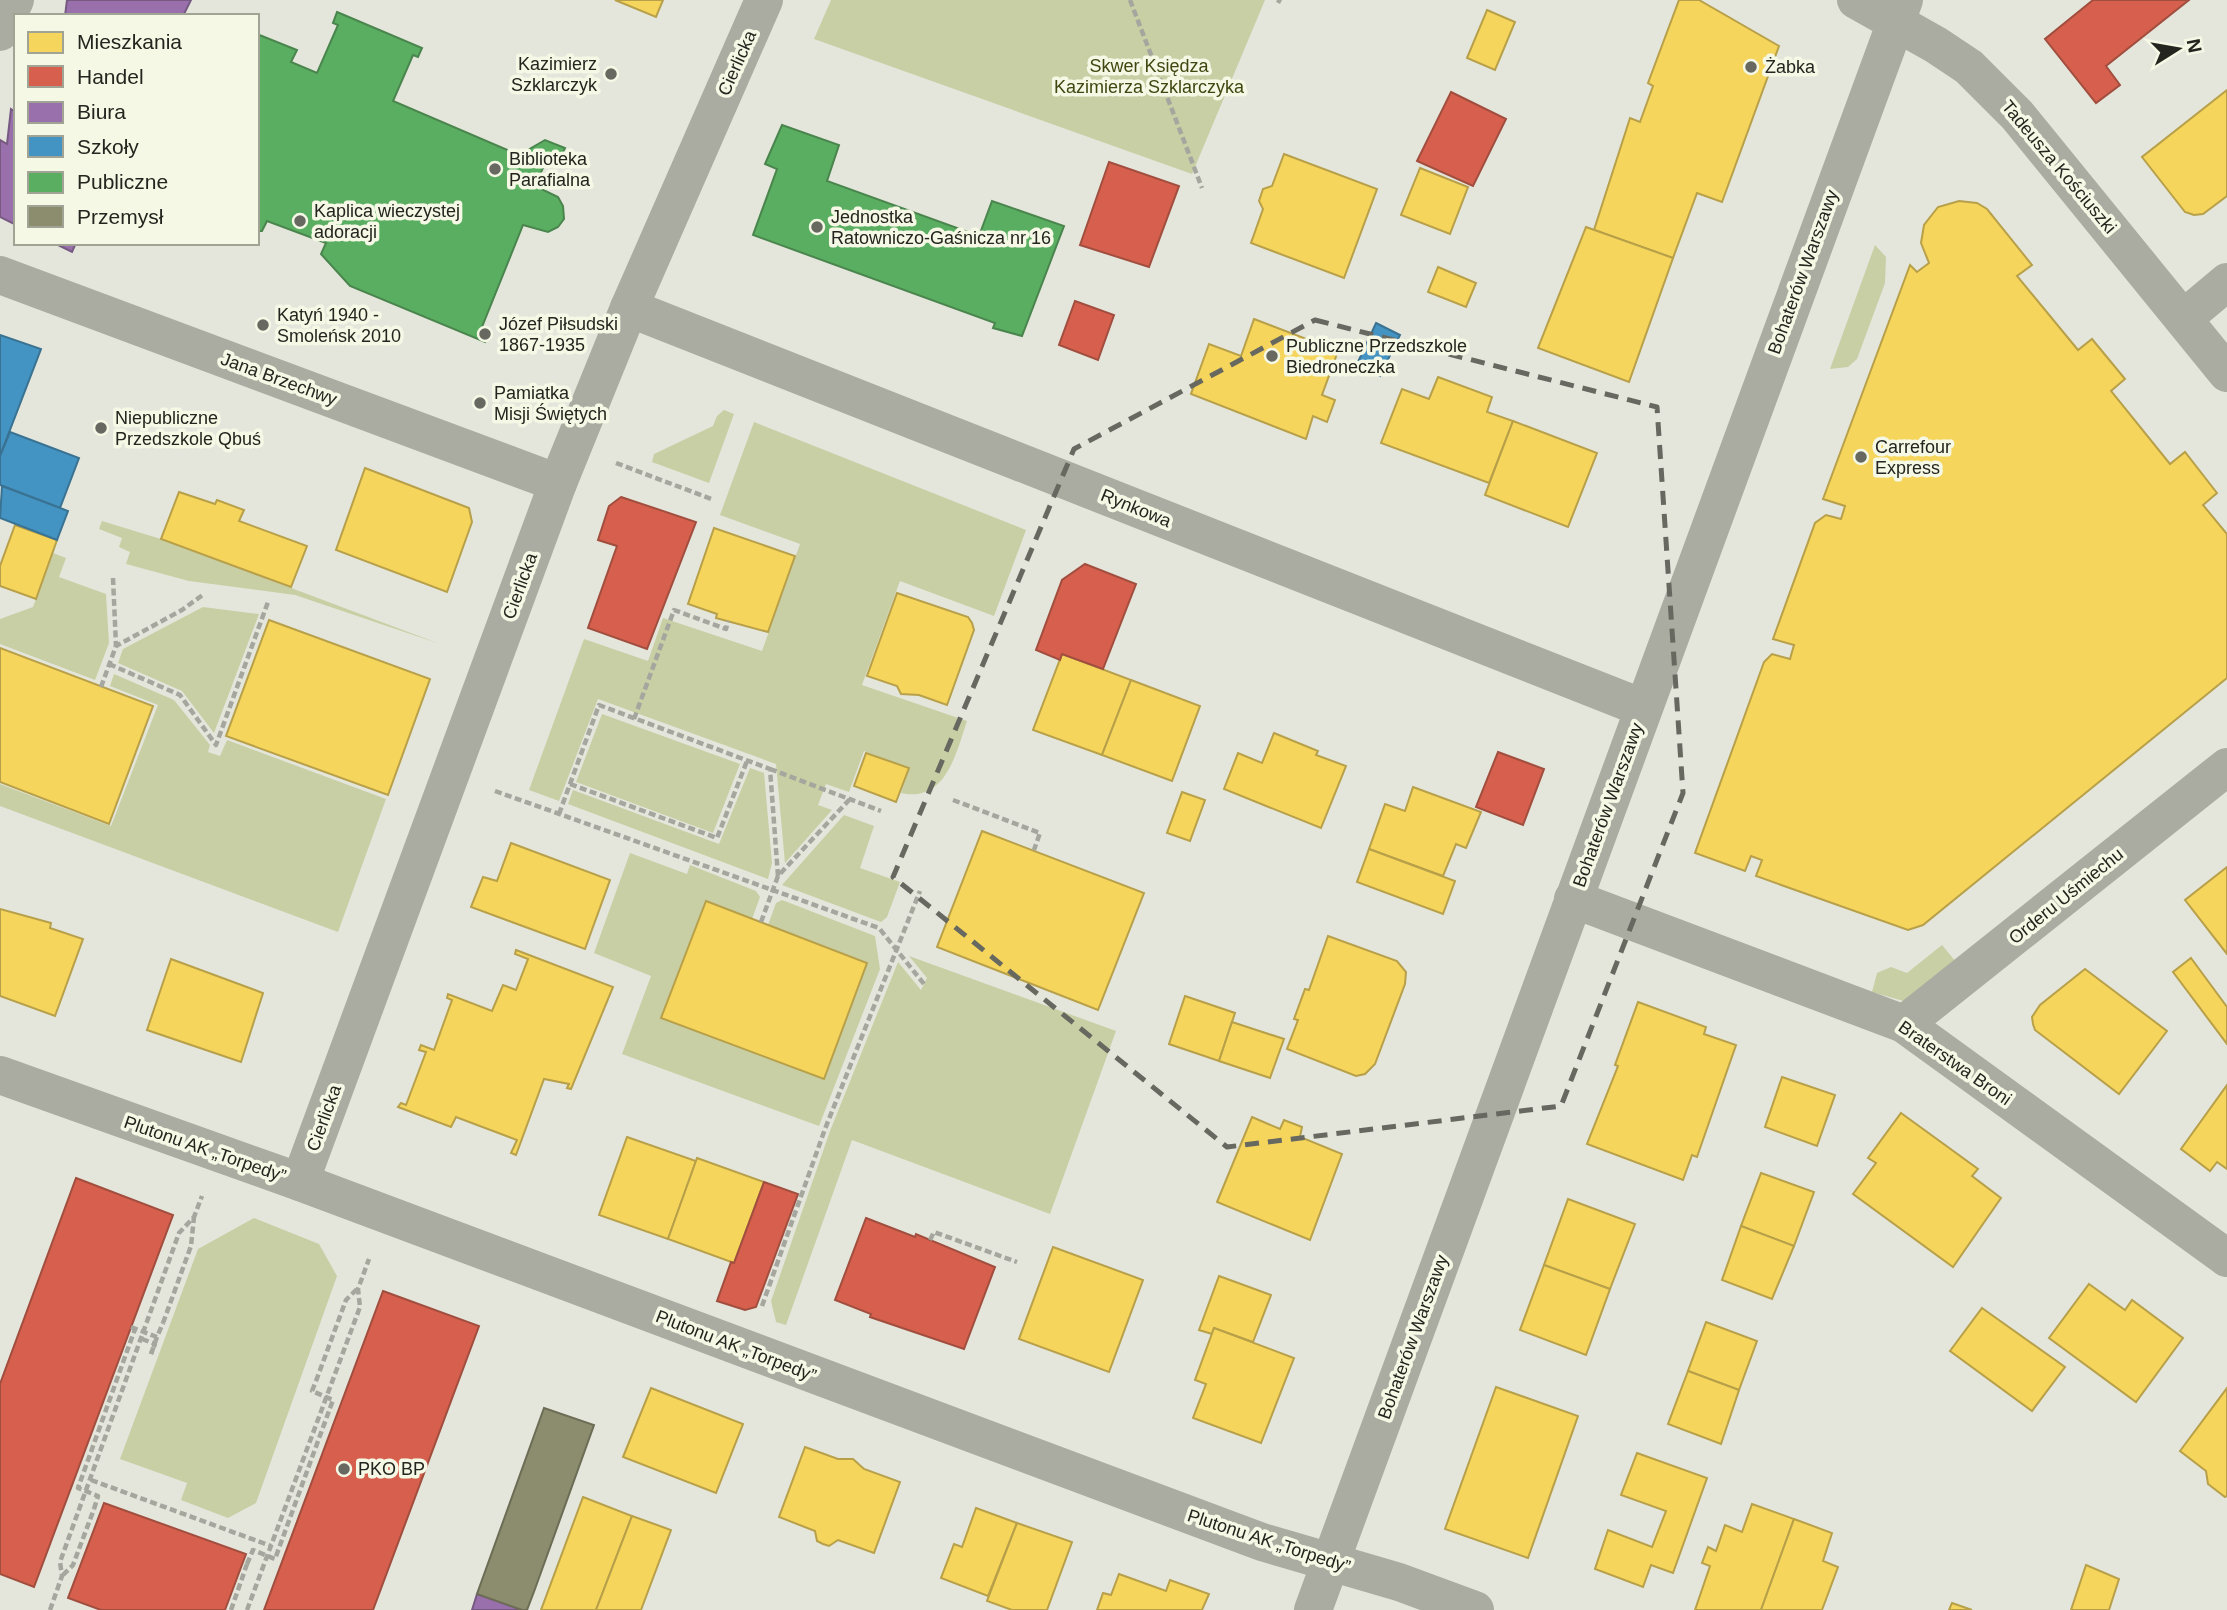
<svg xmlns="http://www.w3.org/2000/svg" width="2227" height="1610" viewBox="0 0 2227 1610" font-family="Arial,sans-serif">
  <style>
    .green { fill: #c8cfa4 }
    .homes { fill: #f6d55c; stroke: #b7a049; stroke-width: 2 }
    .shops { fill: #d6604d; stroke: #a14e3f; stroke-width: 2 }
    .offices { fill: #9970ab; stroke: #765a81; stroke-width: 2 }
    .schools { fill: #4393c3; stroke: #3a7292; stroke-width: 2 }
    .public { fill: #5aae61; stroke: #4a854d; stroke-width: 2 }
    .industry { fill: #8c8c6e; stroke: #6d6d56; stroke-width: 2 }
    .lines { fill: none; stroke-linecap: round; stroke-linejoin: round }
    .path { stroke: #a5a79f; stroke-width: 4.5; stroke-dasharray: 7 3.5; stroke-linecap: butt }
    .minor { stroke: #aaaca1; stroke-width: 38 }
    .tertiary { stroke: #aaaca1; stroke-width: 38 }
    .path-bridge { stroke: #a5a79f; stroke-width: 4.5; stroke-dasharray: 7 3.5; stroke-linecap: butt }
    .marked { fill: none; stroke: #676960; stroke-width: 5; stroke-dasharray: 14 9; stroke-linejoin: round }
    .poi-dot { fill: #676960; stroke: #f4f8e5; stroke-width: 2.5 }
    .labels { text-anchor: middle; dominant-baseline: central; stroke-width: 7; stroke-linejoin: round; paint-order: stroke }
    .street-label { font-size: 18px; fill: #24251e; stroke: #f4f8e5 }
    .poi-label { font-size: 18px; fill: #24251e; stroke: #f4f8e5; text-anchor: start }
    .park-label { font-size: 18px; fill: #414711; stroke: #f4f8e5 }
  </style>
  <rect width="100%" height="100%" fill="#e4e6dc"/>
  <g class="green">
    <polygon points="831,0 1265,0 1192,174 814,39"/>
    <polygon points="1875,245 1886,257 1885,283 1857,359 1848,367 1830,369"/>
    <polygon points="724,410 734,414 709,483 652,462 654,454 713,426 717,416"/>
    <path d="M754,422L1026,530L994,616L900,581L862,685L967,721C956,753 946,803 901,793L909,768L864,751L849,792L826,784L818,805L832,810L785,863L776,764L598,699L559,801L529,790L584,639L648,661L663,618L762,651L800,544L720,515Z"/>
    <polygon points="102,521 161,539 440,644 295,595 189,581 126,564 130,552 119,547 122,538 99,529"/>
    <polygon points="53,553 66,558 59,577 106,594 109,643 95,680 0,644 0,619 33,607"/>
    <polygon points="203,607 259,614 214,733 182,691 118,663 123,649"/>
    <polygon points="114,674 174,700 210,745 208,752 220,756 227,740 386,799 338,932 0,806 0,784 111,826 158,705 110,686"/>
    <polygon points="602,714 740,764 713,833 576,782"/>
    <polygon points="750,768 764,773 772,863 768,879 568,804 573,790 719,844"/>
    <polygon points="844,815 874,826 860,868 900,882 887,917 881,922 782,885"/>
    <polygon points="630,853 687,874 690,865 756,891 760,897 752,919 706,901 661,1017 824,1079 867,963 768,925 776,903 782,900 875,936 880,969 819,1126 622,1054 651,976 594,953"/>
    <polygon points="1942,945 1956,962 1907,1002 1872,992 1877,973 1891,967 1907,973"/>
    <polygon points="909,956 1116,1031 1050,1214 852,1140 786,1325 776,1322 771,1301 830,1131 898,962 921,990 927,978"/>
    <polygon points="254,1218 319,1244 337,1276 256,1503 228,1518 181,1500 187,1483 120,1459 198,1249"/>
  </g>
  <g class="homes">
    <polygon points="615,0 663,0 656,17"/>
    <polygon points="1679,0 1699,0 1779,46 1722,202 1697,193 1673,258 1594,230 1630,118 1640,122 1653,86 1648,83"/>
    <polygon points="1487,10 1515,22 1495,70 1467,58"/>
    <polygon points="2227,90 2227,196 2203,214 2194,215 2185,212 2142,157"/>
    <polygon points="1284,154 1377,189 1344,278 1251,243 1263,209 1259,201 1263,189 1272,186"/>
    <polygon points="1420,168 1468,187 1450,234 1401,215"/>
    <polygon points="1959,201 1977,203 1987,209 2032,265 2017,276 2078,350 2092,339 2125,379 2111,391 2170,464 2185,452 2217,493 2203,505 2227,534 2227,678 1923,925 1908,930 1756,876 1762,860 1751,856 1745,871 1695,853 1764,662 1772,654 1790,659 1794,645 1773,639 1815,523 1826,515 1841,519 1845,506 1823,499 1910,265 1917,272 1929,263 1921,243 1924,225 1938,207"/>
    <polygon points="1586,227 1673,258 1629,382 1538,348"/>
    <polygon points="1438,267 1476,283 1466,307 1428,292"/>
    <polygon points="1254,319 1338,351 1322,395 1335,400 1327,422 1313,416 1306,439 1191,394 1209,344 1241,356"/>
    <polygon points="1438,377 1492,397 1487,412 1513,421 1489,483 1381,443 1402,389 1429,399"/>
    <polygon points="1513,421 1597,453 1568,527 1485,495"/>
    <polygon points="365,468 469,508 472,522 447,592 336,550"/>
    <polygon points="179,492 215,504 217,500 244,510 239,521 307,546 291,587 161,539"/>
    <polygon points="15,525 57,540 36,599 0,586 0,566"/>
    <polygon points="714,528 795,556 768,632 716,618 717,614 688,604"/>
    <polygon points="897,593 968,617 972,623 974,630 947,705 919,695 901,694 897,686 867,676"/>
    <polygon points="269,620 430,679 388,795 226,736"/>
    <polygon points="0,648 153,706 109,824 0,782"/>
    <polygon points="1062,654 1131,680 1102,755 1033,730"/>
    <polygon points="1131,680 1200,706 1172,781 1102,755"/>
    <polygon points="1274,733 1318,751 1316,755 1346,766 1321,828 1224,789 1238,753 1262,763"/>
    <polygon points="866,753 909,768 896,802 854,786"/>
    <polygon points="1413,787 1481,812 1466,848 1456,844 1443,876 1369,849 1385,804 1405,811"/>
    <polygon points="1182,792 1205,800 1190,841 1167,833"/>
    <polygon points="982,831 1144,893 1098,1010 937,947"/>
    <polygon points="511,843 610,880 585,949 471,907 483,877 497,881"/>
    <polygon points="1369,849 1455,881 1443,914 1357,882"/>
    <polygon points="2227,867 2227,954 2185,900"/>
    <polygon points="706,901 867,963 824,1079 661,1018"/>
    <polygon points="0,909 51,923 50,928 83,939 55,1016 0,996"/>
    <polygon points="1328,936 1397,961 1406,972 1405,984 1375,1064 1365,1074 1356,1076 1287,1049 1298,1020 1294,1019 1305,989 1309,990"/>
    <polygon points="516,950 613,987 571,1089 567,1088 569,1084 544,1079 516,1155 511,1153 517,1140 456,1117 451,1127 398,1107 401,1103 406,1105 426,1052 419,1050 421,1045 434,1050 452,1000 447,998 448,994 492,1011 503,985 516,990 528,959 515,954"/>
    <polygon points="2191,958 2227,1007 2227,1044 2173,972"/>
    <polygon points="171,959 263,993 241,1062 147,1030"/>
    <polygon points="2085,969 2167,1031 2119,1094 2035,1030 2033,1024 2032,1017 2040,1005"/>
    <polygon points="1185,996 1235,1013 1219,1061 1169,1044"/>
    <polygon points="1638,1002 1706,1027 1704,1034 1736,1045 1697,1157 1692,1155 1683,1180 1587,1144 1618,1066 1615,1065"/>
    <polygon points="1232,1022 1284,1039 1270,1078 1219,1061"/>
    <polygon points="1782,1077 1835,1095 1817,1146 1765,1127"/>
    <polygon points="2227,1085 2227,1169 2217,1162 2210,1171 2181,1149"/>
    <polygon points="1901,1113 1978,1169 1972,1176 2001,1198 1953,1267 1853,1194 1876,1163 1868,1158"/>
    <polygon points="1252,1117 1280,1129 1284,1120 1302,1127 1300,1137 1342,1154 1310,1240 1217,1202"/>
    <polygon points="627,1137 696,1161 668,1239 599,1215"/>
    <polygon points="697,1158 764,1182 734,1263 668,1239"/>
    <polygon points="1761,1173 1814,1192 1794,1246 1741,1226"/>
    <polygon points="1568,1199 1635,1224 1610,1289 1544,1265"/>
    <polygon points="1741,1226 1794,1246 1772,1299 1722,1280"/>
    <polygon points="1053,1247 1143,1280 1109,1372 1019,1339"/>
    <polygon points="1544,1265 1610,1289 1586,1355 1520,1330"/>
    <polygon points="1219,1276 1271,1295 1253,1342 1214,1328 1212,1334 1199,1330"/>
    <polygon points="2089,1284 2125,1310 2132,1300 2183,1338 2136,1402 2049,1338"/>
    <polygon points="1982,1308 2065,1367 2032,1411 1950,1351"/>
    <polygon points="1706,1322 1757,1341 1739,1390 1688,1371"/>
    <polygon points="1214,1328 1294,1358 1261,1443 1193,1418 1206,1384 1195,1380"/>
    <polygon points="1688,1371 1739,1390 1721,1444 1668,1424"/>
    <polygon points="1496,1387 1578,1416 1528,1558 1445,1529"/>
    <polygon points="651,1388 743,1424 716,1493 623,1457"/>
    <polygon points="2227,1388 2227,1496 2225,1497 2208,1484 2206,1471 2180,1451"/>
    <polygon points="805,1447 838,1459 853,1459 864,1469 900,1482 874,1553 838,1540 829,1546 823,1544 817,1541 815,1531 779,1517"/>
    <polygon points="1637,1453 1707,1478 1673,1573 1651,1565 1643,1587 1595,1569 1608,1530 1652,1547 1666,1511 1621,1495"/>
    <polygon points="583,1497 632,1516 596,1610 541,1610"/>
    <polygon points="1752,1504 1794,1519 1761,1610 1695,1610 1710,1566 1702,1563 1708,1547 1716,1551 1725,1525 1742,1532"/>
    <polygon points="976,1508 1017,1523 988,1596 941,1578 954,1544 962,1547"/>
    <polygon points="632,1516 671,1530 641,1610 596,1610"/>
    <polygon points="1794,1519 1832,1533 1823,1561 1838,1567 1822,1610 1761,1610"/>
    <polygon points="1017,1523 1072,1542 1047,1610 1012,1610 987,1601"/>
    <polygon points="2086,1565 2119,1579 2109,1610 2071,1610"/>
    <polygon points="1119,1574 1166,1591 1170,1580 1209,1594 1202,1610 1097,1610 1103,1593 1111,1595"/>
    <polygon points="1952,1603 1972,1610 1949,1610"/>
  </g>
  <g class="shops">
    <polygon points="2093,0 2189,0 2106,66 2120,85 2096,103 2045,39"/>
    <polygon points="1451,92 1506,119 1473,186 1417,161"/>
    <polygon points="1109,162 1179,186 1149,267 1080,245"/>
    <polygon points="1075,301 1114,315 1098,360 1059,345"/>
    <polygon points="621,497 696,522 647,649 588,628 617,546 598,540 609,506"/>
    <polygon points="1085,564 1136,584 1103,669 1062,654 1060,660 1036,650 1062,580"/>
    <polygon points="1498,752 1544,769 1523,825 1476,807"/>
    <polygon points="76,1178 173,1215 34,1587 0,1574 0,1384"/>
    <polygon points="764,1182 798,1194 756,1307 745,1310 717,1301 731,1262 734,1263"/>
    <polygon points="866,1218 915,1237 916,1234 995,1267 964,1349 870,1317 871,1314 835,1300"/>
    <polygon points="383,1291 479,1326 373,1610 264,1610"/>
    <polygon points="104,1503 246,1554 225,1610 101,1610 68,1598"/>
  </g>
  <g class="offices">
    <polygon points="67,0 191,0 183,16 65,16"/>
    <polygon points="11,109 16,112 16,225 0,217 0,140 7,144"/>
    <polygon points="54,243 76,243 72,252"/>
    <polygon points="477,1594 522,1610 472,1610"/>
  </g>
  <g class="schools">
    <polygon points="1376,323 1400,335 1380,376 1357,364"/>
    <polygon points="0,335 41,349 0,456"/>
    <polygon points="10,432 79,458 60,508 0,485 0,456"/>
    <polygon points="2,486 68,511 57,540 0,518"/>
  </g>
  <g class="public">
    <polygon points="337,12 422,48 418,57 413,55 393,101 519,155 545,140 565,148 560,158 549,154 535,186 558,197 563,206 564,219 558,227 548,232 523,225 482,327 490,330 485,342 350,286 321,254 326,243 267,221 262,231 257,231 257,34 297,50 291,62 317,73 338,25 333,23"/>
    <polygon points="782,125 839,145 827,181 979,236 992,201 1064,226 1022,336 993,328 995,323 753,235 777,169 765,164"/>
  </g>
  <polygon class="industry" points="544,1408 594,1425 535,1589 527,1610 522,1610 477,1594"/>
  <g class="lines">
    <g class="path">
      <polyline points="1130,0 1202,188"/>
      <polyline points="1277,0 1281,2"/>
      <polyline points="616,463 714,500"/>
      <polyline points="113,578 116,646"/>
      <polyline points="109,664 180,695 216,745 268,602"/>
      <polyline points="101,687 116,646 182,610 204,594"/>
      <polyline points="634,719 674,610 726,629 728,621"/>
      <polyline points="770,769 881,811"/>
      <polyline points="570,784 717,838 747,761"/>
      <polyline points="495,791 879,928 924,984"/>
      <polyline points="953,800 1040,833 1034,850"/>
      <polyline points="559,814 599,705 770,769 778,876 850,799"/>
      <polyline points="761,922 778,876"/>
      <polyline points="930,1240 934,1232 1017,1262"/>
      <polyline points="762,1306 825,1129 920,891"/>
      <polyline points="163,1323 191,1246 194,1217"/>
      <polyline points="142,1339 155,1344 151,1354"/>
      <polyline points="316,1381 346,1300 357,1289"/>
      <polyline points="91,1480 271,1546"/>
      <polyline points="63,1575 73,1565 94,1509"/>
      <polyline points="50,1610 62,1576 60,1562 179,1233 194,1217 202,1196"/>
      <polyline points="231,1610 247,1564"/>
      <polyline points="247,1610 357,1315 360,1307 358,1289 369,1259"/>
    </g>
    <g class="minor">
      <polyline points="0,32 15,0"/>
      <polyline points="0,275 558,483"/>
      <polyline points="629,308 1643,708"/>
      <polyline points="2184,318 2227,282"/>
      <polyline points="1573,899 1904,1024 2227,1258"/>
      <polyline points="1904,1024 2227,767"/>
      <polyline points="0,1075 300,1182 1262,1542 1399,1582 1475,1610"/>
      <polyline points="300,1182 558,483 629,308 764,0"/>
      <polyline points="1313,1610 1904,0"/>
    </g>
    <polyline class="tertiary" points="1856,0 1936,45 1969,67 2017,115 2227,373"/>
    <g class="path-bridge">
      <polyline points="131,1327 157,1337 163,1323"/>
      <polyline points="151,1354 157,1337"/>
      <polyline points="94,1509 98,1496 78,1488 135,1329"/>
      <polyline points="247,1564 253,1550 275,1559 333,1400 312,1391 316,1381"/>
    </g>
  </g>
  <path class="marked" d="M1315,320L1657,407L1683,793L1561,1106L1227,1147L893,877L1074,449Z"/>
  <g class="poi-dot">
    <circle cx="1751" cy="67" r="7"/>
    <circle cx="611" cy="74" r="7"/>
    <circle cx="495" cy="169" r="7"/>
    <circle cx="300" cy="221" r="7"/>
    <circle cx="817" cy="227" r="7"/>
    <circle cx="263" cy="325" r="7"/>
    <circle cx="485" cy="334" r="7"/>
    <circle cx="1272" cy="356" r="7"/>
    <circle cx="480" cy="403" r="7"/>
    <circle cx="101" cy="428" r="7"/>
    <circle cx="1861" cy="457" r="7"/>
    <circle cx="344" cy="1469" r="7"/>
  </g>
  <g class="labels">
    <g class="street-label">
      <text transform="translate(737 63) rotate(-66)">Cierlicka</text>
      <text transform="translate(2059 167) rotate(50)">Tadeusza Kościuszki</text>
      <text transform="translate(1803 272) rotate(-70)">Bohaterów Warszawy</text>
      <text transform="translate(279 379) rotate(20)">Jana Brzechwy</text>
      <text transform="translate(1136 508) rotate(22)">Rynkowa</text>
      <text transform="translate(520 586) rotate(-70)">Cierlicka</text>
      <text transform="translate(1608 805) rotate(-70)">Bohaterów Warszawy</text>
      <text transform="translate(2066 896) rotate(-39)">Orderu Uśmiechu</text>
      <text transform="translate(1955 1063) rotate(35)">Braterstwa Broni</text>
      <text transform="translate(324 1118) rotate(-70)">Cierlicka</text>
      <text transform="translate(205 1149) rotate(19)">Plutonu AK „Torpedy”</text>
      <text transform="translate(1413 1337) rotate(-70)">Bohaterów Warszawy</text>
      <text transform="translate(736 1346) rotate(21)">Plutonu AK „Torpedy”</text>
      <text transform="translate(1269 1541) rotate(18)">Plutonu AK „Torpedy”</text>
    </g>
    <g class="poi-label">
      <text x="597" y="64" text-anchor="end">Kazimierz<tspan x="597" dy="21">Szklarczyk</tspan></text>
      <text x="1765" y="67">Żabka</text>
      <text x="509" y="159">Biblioteka<tspan x="509" dy="21">Parafialna</tspan></text>
      <text x="314" y="211">Kaplica wieczystej<tspan x="314" dy="21">adoracji</tspan></text>
      <text x="831" y="217">Jednostka<tspan x="831" dy="21">Ratowniczo-Gaśnicza nr 16</tspan></text>
      <text x="277" y="315">Katyń 1940 -<tspan x="277" dy="21">Smoleńsk 2010</tspan></text>
      <text x="499" y="324">Józef Piłsudski<tspan x="499" dy="21">1867-1935</tspan></text>
      <text x="1286" y="346">Publiczne Przedszkole<tspan x="1286" dy="21">Biedroneczka</tspan></text>
      <text x="494" y="393">Pamiątka<tspan x="494" dy="21">Misji Świętych</tspan></text>
      <text x="115" y="418">Niepubliczne<tspan x="115" dy="21">Przedszkole Qbuś</tspan></text>
      <text x="1875" y="447">Carrefour<tspan x="1875" dy="21">Express</tspan></text>
      <text x="358" y="1469">PKO BP</text>
    </g>
    <g class="park-label">
      <text x="1149" y="66">Skwer Księdza<tspan x="1149" dy="21">Kazimierza Szklarczyka</tspan></text>
    </g>
  </g>
  <rect x="14" y="14" width="245" height="231" fill="#f4f8e5" stroke="#a1a495" stroke-width="2"/>
  <rect x="28" y="32" width="35" height="21" fill="#f6d55c" stroke="#a1a495" stroke-width="2"/>
  <text x="77" y="49" font-size="21" fill="#24251e">Mieszkania</text>
  <rect x="28" y="66" width="35" height="21" fill="#d6604d" stroke="#a1a495" stroke-width="2"/>
  <text x="77" y="84" font-size="21" fill="#24251e">Handel</text>
  <rect x="28" y="102" width="35" height="21" fill="#9970ab" stroke="#a1a495" stroke-width="2"/>
  <text x="77" y="119" font-size="21" fill="#24251e">Biura</text>
  <rect x="28" y="136" width="35" height="21" fill="#4393c3" stroke="#a1a495" stroke-width="2"/>
  <text x="77" y="154" font-size="21" fill="#24251e">Szkoły</text>
  <rect x="28" y="172" width="35" height="21" fill="#5aae61" stroke="#a1a495" stroke-width="2"/>
  <text x="77" y="189" font-size="21" fill="#24251e">Publiczne</text>
  <rect x="28" y="206" width="35" height="21" fill="#8c8c6e" stroke="#a1a495" stroke-width="2"/>
  <text x="77" y="224" font-size="21" fill="#24251e">Przemysł</text>
  <g transform="translate(2178 49) rotate(79)" stroke="#f4f8e5" stroke-width="5" paint-order="stroke">
  <path d="M0-5L12 26L0 18L-12 26Z" fill="#24251e"/>
  <text y="-10" font-size="19" font-weight="bold" text-anchor="middle" fill="#24251e">N</text>
  </g>
</svg>
